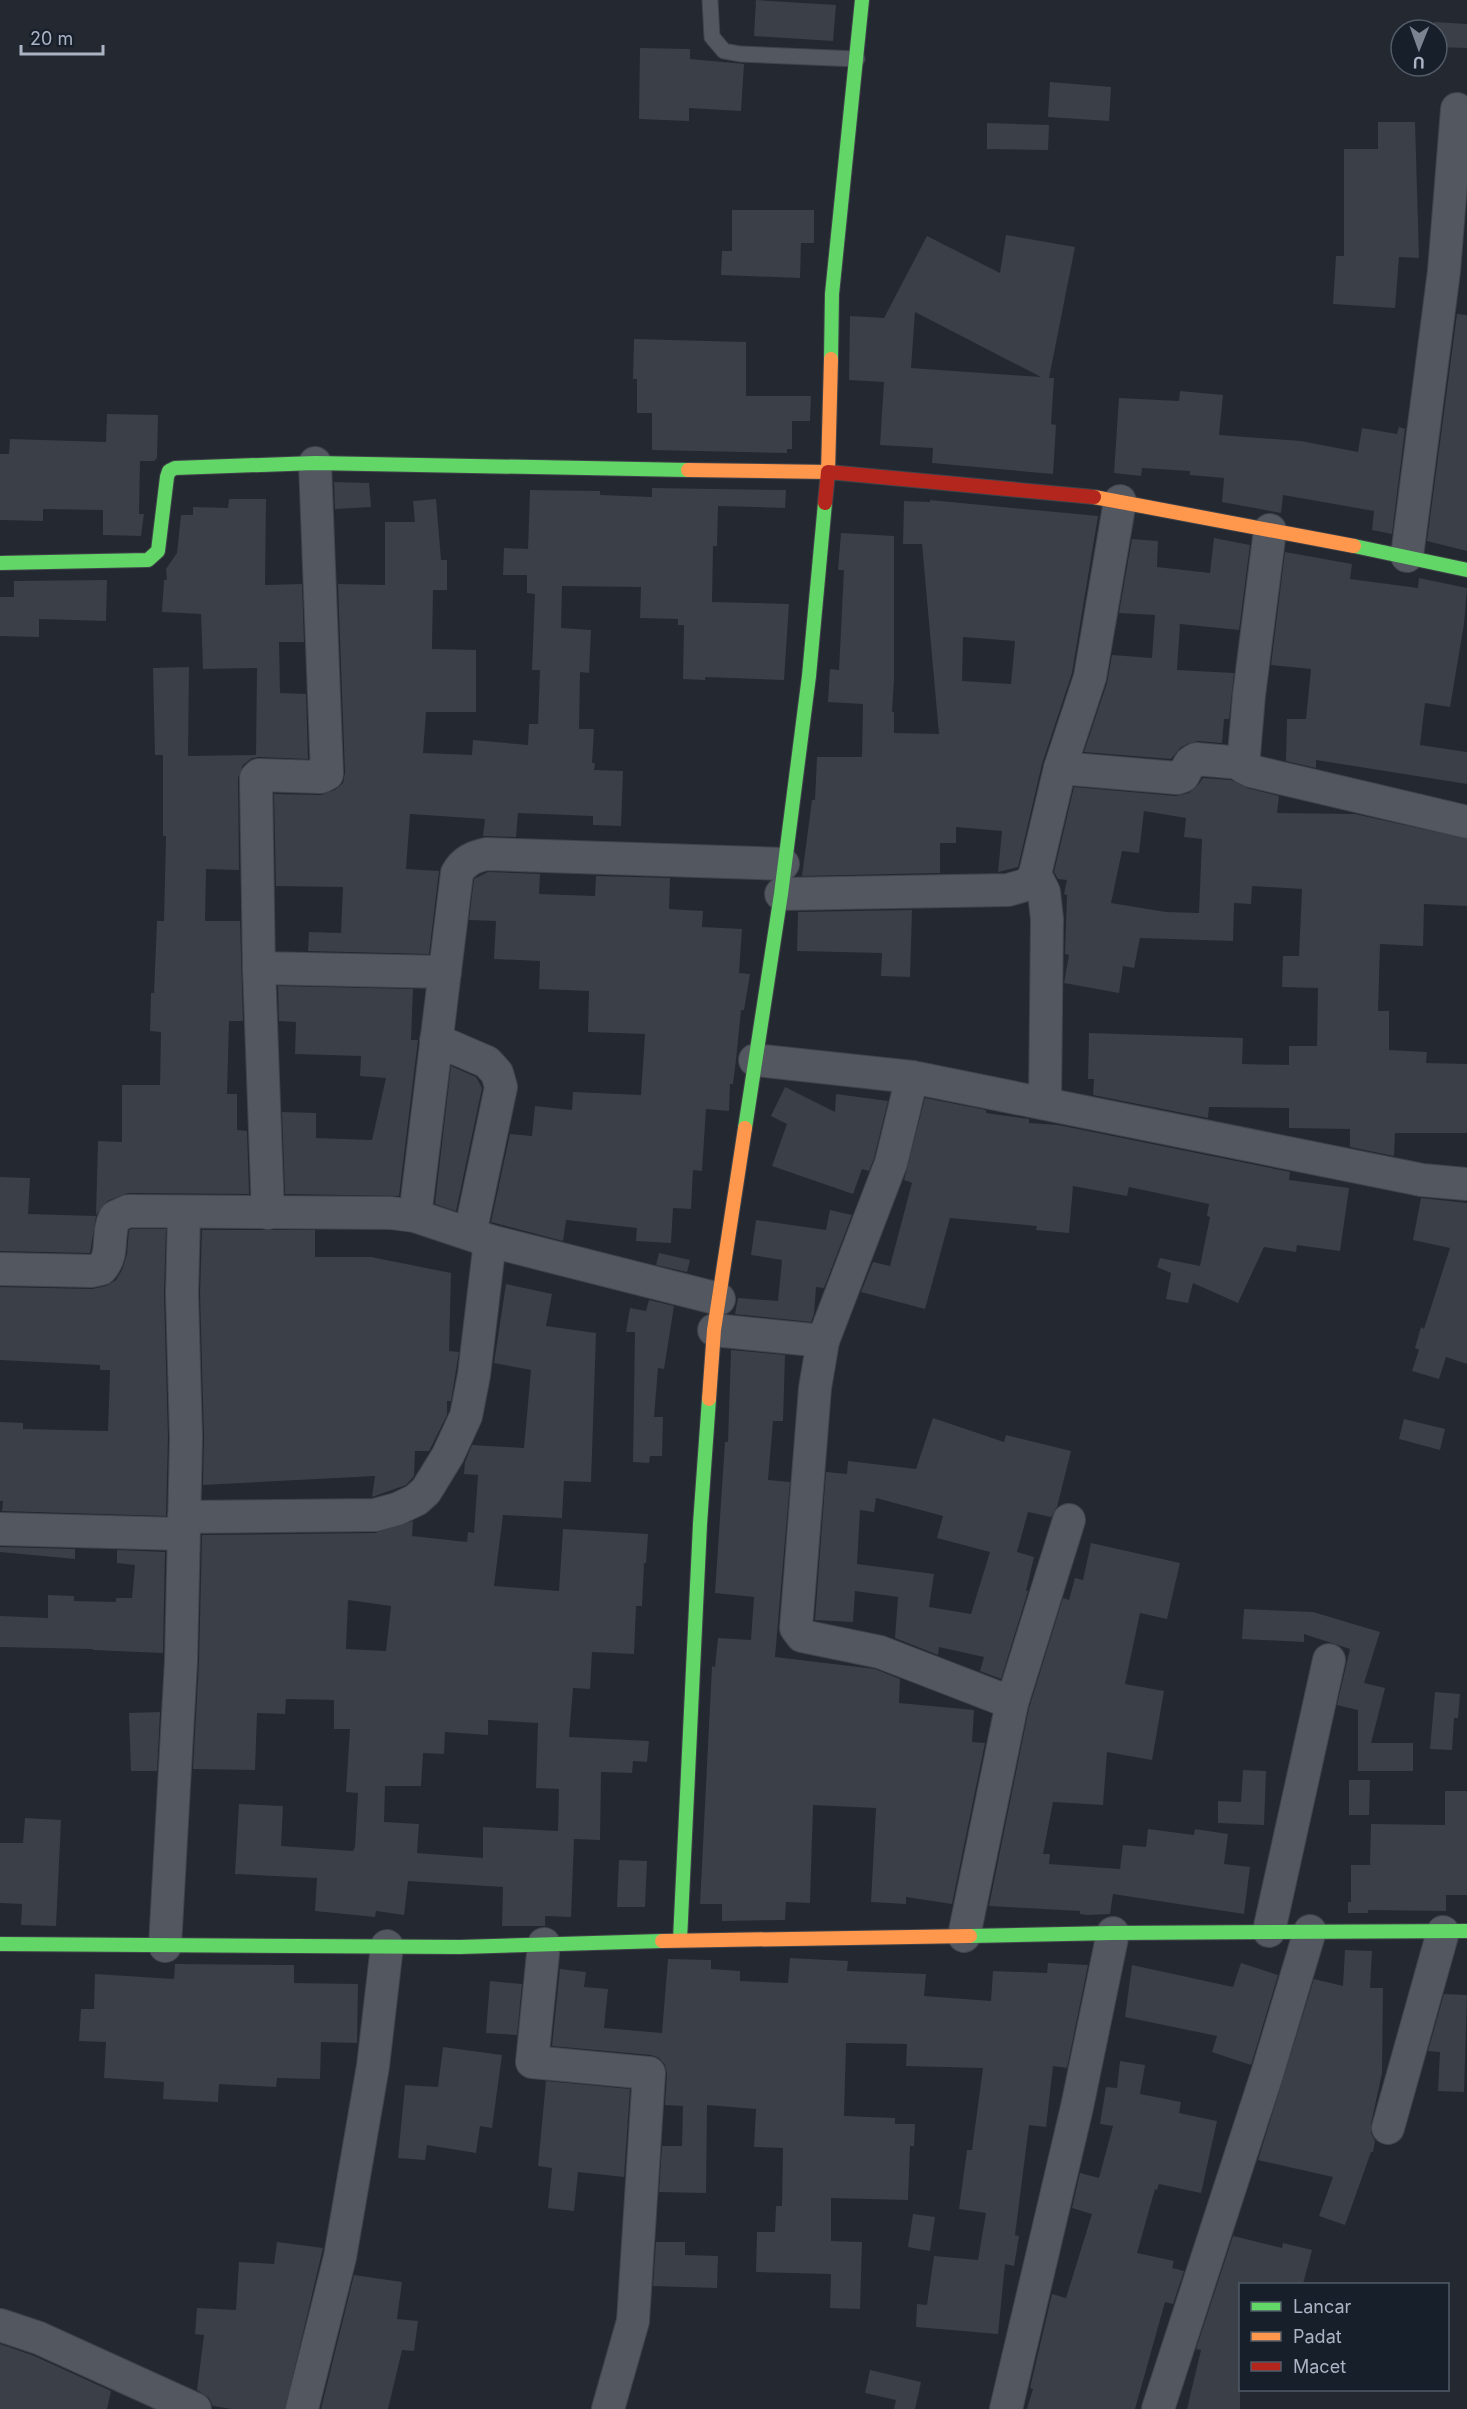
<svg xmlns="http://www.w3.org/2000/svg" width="1467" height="2409" viewBox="0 0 1467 2409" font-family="Inter,sans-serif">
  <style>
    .building { fill: #3b3f47; fill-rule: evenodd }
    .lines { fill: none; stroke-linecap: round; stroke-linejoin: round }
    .lane-casing { stroke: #40434a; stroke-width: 17 }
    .street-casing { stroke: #40434a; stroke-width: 34 }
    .fast-casing { stroke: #40434a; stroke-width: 16 }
    .slow-casing { stroke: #40434a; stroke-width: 16 }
    .jam-casing { stroke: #40434a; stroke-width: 16 }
    .lane { stroke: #535760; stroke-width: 15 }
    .street { stroke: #535760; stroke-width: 32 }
    .fast { stroke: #63d668; stroke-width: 14 }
    .slow { stroke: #ff974d; stroke-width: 14 }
    .jam { stroke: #b3261e; stroke-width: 14 }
  </style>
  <rect width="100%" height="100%" fill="#242830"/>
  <g class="building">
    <polygon points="756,0 836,5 833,41 754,36"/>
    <polygon points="1434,22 1467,24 1467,48 1437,47 1437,30 1433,30"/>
    <polygon points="640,48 690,49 690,59 744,64 741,111 689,108 689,121 639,119"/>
    <polygon points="1050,82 1111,87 1109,121 1048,117"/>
    <polygon points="1378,122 1415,122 1419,258 1399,257 1395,308 1333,304 1336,256 1344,256 1344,149 1378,149"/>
    <polygon points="987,123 1049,125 1048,150 987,149"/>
    <polygon points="732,210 814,210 814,243 801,243 800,278 721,275 722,251 732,251"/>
    <path d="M1006,235L1075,247L1049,378H1054L1051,424L1056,425L1053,474L932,463L933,448L880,445L884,382L849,380L850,316L884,318L927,236L1000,273ZM915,312L1041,377L911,368Z"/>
    <polygon points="1457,314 1467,315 1467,551 1427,541"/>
    <polygon points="634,339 746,342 746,396 811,396 810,421 792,421 792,449 787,449 787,453 652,450 652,413 637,413 637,379 633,379"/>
    <polygon points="1180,391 1223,395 1219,435 1301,441 1358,452 1362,428 1397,434 1399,427 1405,429 1392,534 1372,530 1374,511 1283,495 1281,513 1222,502 1224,478 1190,475 1190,471 1142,468 1141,476 1114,473 1119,398 1179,401"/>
    <polygon points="107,414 158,415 157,458 154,461 140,461 139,514 144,514 141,536 103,535 103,510 43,509 43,521 0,520 0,454 9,454 10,439 106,442"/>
    <polygon points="334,482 369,483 371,507 335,509"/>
    <polygon points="652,488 786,490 785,508 718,506 717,546 713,546 712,602 789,604 784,680 705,677 705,680 683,679 684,625 678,625 678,619 640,618 641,587 562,586 561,628 591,630 589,673 580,672 579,729 594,729 592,763 595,763 594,770 623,771 621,826 593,825 593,816 518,813 516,837 483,836 485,819 410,814 406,869 439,871 429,954 308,951 309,932 341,933 343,887 276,886 274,794 321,795 335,790 343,783 345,773 338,584 385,585 385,522 415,522 413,501 436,499 441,560 447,560 447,590 433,590 432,649 476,650 476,712 426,712 423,753 472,755 473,740 528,745 529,724 538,724 540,670 532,670 535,594 527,593 527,575 503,575 504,548 528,549 530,490 600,491 600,495 652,497"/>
    <polygon points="229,499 266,499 265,585 302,584 304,642 279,642 280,693 306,694 308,759 259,757 252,758 243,765 238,778 239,870 206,869 205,921 240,921 243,1021 229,1021 227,1094 237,1094 237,1130 247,1131 249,1194 128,1193 107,1201 96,1215 98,1141 122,1142 122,1085 160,1085 161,1032 150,1031 151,993 154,993 157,921 164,921 166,836 163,836 163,755 155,755 153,668 189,667 188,756 256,755 257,668 203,669 201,614 162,612 164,580 167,580 166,569 177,553 181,515 193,515 193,507 228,508"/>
    <path d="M930,500L1098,516L1072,673L1042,764L1018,867L998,872L1002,831L956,827V843H940V873L802,876L812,800H815L817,757H862L863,704L828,702L830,669L839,670L844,570H838L841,533L894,536V679L892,712H894V733L939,734L922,544H903L904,501L930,502ZM963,637L1015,641L1011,684L962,681Z"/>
    <polygon points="1214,538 1250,545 1239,630 1180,624 1177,670 1234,673 1229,719 1224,719 1222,743 1198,741 1187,744 1180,748 1171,759 1084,752 1107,683 1112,655 1152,658 1155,615 1119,613 1132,539 1158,541 1157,567 1210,573"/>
    <polygon points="1285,552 1352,564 1350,579 1418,588 1419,578 1467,588 1464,624 1450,707 1425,703 1420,745 1467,752 1467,784 1316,760 1316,768 1286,761 1287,719 1306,719 1311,669 1271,665"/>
    <polygon points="107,580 106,621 39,619 39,637 0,636 0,597 14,597 14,581"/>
    <path d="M1203,778L1231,780L1247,788L1279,796L1277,813L1355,814L1467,839V906L1424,904L1423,946L1380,944L1378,1011H1389V1050L1427,1052L1426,1063L1467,1064V1133H1395L1394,1156L1350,1147V1129L1289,1128V1108L1209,1107L1208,1118L1093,1095L1094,1079H1088L1089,1033L1243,1038L1242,1064L1289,1065V1046H1317L1318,988L1282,987L1283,956H1299L1302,889L1252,886L1251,904L1234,903L1233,941L1140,938L1134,968L1123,966L1119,993L1064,983L1069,955L1065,954L1067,895L1064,894L1067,880L1058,879L1054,872L1074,787L1176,796L1189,793L1198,785ZM1144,811L1186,818L1184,837L1202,839L1199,913L1166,912L1111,903L1122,851L1139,853Z"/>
    <polygon points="488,872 540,874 539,894 595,896 596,876 670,878 669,909 703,911 702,927 742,929 739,973 750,974 744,1010 741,1010 736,1060 733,1084 730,1084 729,1111 706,1109 702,1171 693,1170 691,1209 673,1208 671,1243 636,1241 637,1228 566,1220 563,1241 491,1222 510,1134 532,1136 535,1106 572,1110 573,1092 641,1095 645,1034 588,1032 589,991 539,989 540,961 494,959 496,921 469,920 474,879"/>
    <polygon points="912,910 910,977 881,976 882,953 797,951 798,912"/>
    <polygon points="278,986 413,989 411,1040 418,1040 399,1196 285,1194 282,1112 316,1113 316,1138 372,1140 386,1078 360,1076 361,1056 295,1054 296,1022 279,1021"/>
    <polygon points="451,1066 476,1077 482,1088 456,1211 435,1204"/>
    <polygon points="785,1087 835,1112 836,1094 888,1101 874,1158 869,1171 862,1169 853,1194 772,1166 787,1124 771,1116"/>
    <polygon points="925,1098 986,1110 986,1113 1029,1119 1029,1123 1058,1125 1290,1172 1289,1180 1349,1188 1340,1251 1297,1245 1296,1252 1264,1247 1238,1303 1193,1283 1188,1303 1166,1299 1171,1273 1157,1267 1160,1258 1200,1266 1210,1217 1207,1216 1209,1204 1129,1187 1127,1196 1073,1186 1069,1233 1036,1230 1037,1226 950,1218 925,1309 861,1292 873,1262 890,1266 912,1183 904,1180"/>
    <polygon points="0,1177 30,1178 28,1214 96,1216 90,1253 0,1251"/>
    <polygon points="1421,1198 1467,1203 1467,1364 1446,1357 1439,1379 1412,1371 1419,1350 1415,1348 1421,1327 1424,1329 1450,1248 1413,1240"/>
    <polygon points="830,1210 852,1215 824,1288 816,1287 814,1314 811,1322 735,1314 738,1298 778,1301 782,1260 751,1255 756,1220 826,1230"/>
    <polygon points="132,1229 166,1229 164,1294 168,1438 166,1516 2,1511 3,1501 0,1501 0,1422 23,1423 23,1429 108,1431 110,1370 100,1370 100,1365 0,1360 0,1287 92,1289 106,1286 116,1280 122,1270 127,1254 129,1230"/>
    <polygon points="202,1230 315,1230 315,1257 371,1257 451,1273 449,1351 459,1352 451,1401 447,1401 447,1415 429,1451 415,1451 414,1476 406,1485 372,1497 375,1476 203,1485 204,1437 200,1294"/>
    <polygon points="659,1253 690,1260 687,1272 656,1265"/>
    <path d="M506,1284L552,1294L546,1326L596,1333L591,1482L564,1481L562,1518L503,1515L494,1586L559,1591L563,1529L648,1534L646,1563H644L642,1606H636L634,1654L592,1652L590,1689L573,1688L569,1737L649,1741L647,1762L633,1761L632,1773L601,1772L600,1840L574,1839L571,1917L545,1916V1926H502L503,1887L408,1881L404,1915L376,1911L375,1917L315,1911L317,1878L235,1874L239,1804L283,1806L281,1846L353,1851L355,1847L358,1793L346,1792L350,1729H334V1700L286,1699L285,1714L257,1713L255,1770L193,1769L199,1662L202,1535L375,1533L413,1521L412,1536L467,1542L468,1532L474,1533L478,1475L464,1474L465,1462L472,1445L524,1448L531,1370L494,1363ZM348,1600L391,1606L386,1651L346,1649ZM488,1720L538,1723L536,1788L559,1789L558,1831L483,1827V1858L417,1853L419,1824L384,1822L385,1786H421L423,1753L444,1754L445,1732L488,1735Z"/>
    <polygon points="649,1300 674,1306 664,1369 658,1368 654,1417 663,1417 662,1456 650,1456 649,1463 633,1462 635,1332 626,1332 630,1308 646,1311"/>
    <polygon points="731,1350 785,1355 783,1421 773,1421 768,1480 790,1482 775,1657 875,1669 900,1679 899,1703 974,1710 972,1742 985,1743 952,1904 906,1897 906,1904 871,1902 876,1808 813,1805 810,1903 786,1902 785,1920 722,1921 722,1904 700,1904 712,1666 715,1667 718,1638 751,1640 754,1597 715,1593 725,1442 728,1442"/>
    <path d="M933,1418L1004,1442L1006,1435L1071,1451L1057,1507L1051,1517L1028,1512L1017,1552L1034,1557L1026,1591H1028L1001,1679L980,1671L984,1657L939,1647L938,1655L895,1638L898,1597L855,1591L853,1622L815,1620L826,1472L847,1474L848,1461L916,1469ZM876,1498L943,1516L937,1538L990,1552L971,1614L929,1607L934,1574L857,1564L860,1510L874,1512Z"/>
    <polygon points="1404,1419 1445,1429 1440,1450 1399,1439"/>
    <polygon points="1091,1543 1180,1563 1167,1619 1140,1613 1125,1684 1164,1691 1152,1760 1107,1752 1103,1805 1053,1802 1043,1854 1050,1854 1049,1864 1120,1869 1123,1845 1146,1847 1148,1829 1194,1835 1195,1829 1228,1834 1224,1864 1250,1867 1244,1914 1113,1894 1110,1914 1088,1915 1080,1914 1080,1911 989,1906 1029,1708 1063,1598 1069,1600 1075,1578 1083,1580"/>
    <polygon points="0,1547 75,1549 75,1559 0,1552"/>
    <polygon points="117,1550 165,1552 163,1653 93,1650 93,1649 0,1647 0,1616 48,1618 48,1595 74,1596 74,1601 116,1602 116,1598 132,1598 135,1565 117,1563"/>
    <polygon points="1244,1609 1313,1612 1380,1632 1364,1683 1385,1688 1371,1743 1413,1743 1413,1771 1358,1771 1358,1710 1337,1705 1350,1649 1304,1634 1304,1642 1242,1639"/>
    <polygon points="1435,1692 1460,1694 1458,1718 1454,1718 1452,1750 1430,1749"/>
    <polygon points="160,1712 157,1771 131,1771 129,1713"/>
    <polygon points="1243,1770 1266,1771 1264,1825 1218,1823 1218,1801 1241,1802"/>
    <polygon points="1349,1780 1370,1780 1369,1815 1349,1815"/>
    <polygon points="1445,1791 1467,1791 1467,1895 1446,1895 1446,1911 1368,1910 1368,1913 1348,1913 1348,1902 1351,1902 1351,1865 1370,1865 1371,1824 1445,1825"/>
    <polygon points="25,1818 61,1820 56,1926 21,1925 22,1904 0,1903 0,1843 23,1843"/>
    <polygon points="619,1860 647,1861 645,1907 617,1907"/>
    <polygon points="1345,1950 1372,1951 1370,1988 1383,1988 1382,2073 1371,2124 1371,2133 1375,2141 1373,2152 1371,2152 1345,2225 1319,2216 1333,2177 1258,2160 1314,1979 1343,1986"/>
    <polygon points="790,1958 848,1961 847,1971 926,1974 924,1996 991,2001 993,1971 1047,1973 1048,1963 1088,1965 1067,2068 1053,2066 1046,2127 1029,2125 1015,2235 1019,2236 1014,2266 1005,2264 998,2334 916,2327 917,2304 927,2305 934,2256 978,2260 986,2213 959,2209 967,2150 972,2150 983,2068 906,2066 907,2044 846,2043 844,2116 895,2118 895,2124 915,2124 914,2146 910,2146 908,2200 831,2198 831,2241 862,2242 860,2309 830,2308 831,2274 756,2272 757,2232 775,2232 776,2206 782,2206 783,2148 754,2147 756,2109 707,2105 706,2193 659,2192 662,2146 682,2146 683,2106 665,2105 667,2074 665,2065 659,2058 651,2055 552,2046 560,1969 586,1972 584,1987 608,1989 604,2028 662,2033 668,1959 711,1960 711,1969 740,1971 740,1981 788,1983"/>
    <polygon points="1241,1963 1278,1975 1251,2065 1212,2052 1217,2036 1125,2017 1132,1965 1233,1987"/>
    <polygon points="175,1964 294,1965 294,1983 358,1984 357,2043 321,2042 320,2079 277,2078 276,2087 219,2084 218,2102 163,2099 164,2082 104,2078 106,2042 79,2041 81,2009 94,2009 95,1974 174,1979"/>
    <polygon points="490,1981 522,1984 517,2035 486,2033"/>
    <polygon points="1444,1994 1467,1995 1464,2092 1438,2091 1440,2052 1428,2051"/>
    <polygon points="443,2047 502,2055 492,2128 480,2126 476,2153 427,2145 425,2160 398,2158 405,2085 438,2087"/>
    <polygon points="1120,2061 1145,2065 1140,2094 1181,2102 1179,2113 1217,2121 1201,2193 1159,2184 1157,2190 1155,2189 1137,2253 1174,2261 1172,2268 1184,2271 1173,2304 1165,2302 1135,2409 1027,2409 1033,2389 1030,2388 1052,2294 1066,2298 1092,2214 1072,2208 1080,2173 1099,2178 1113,2126 1100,2124 1106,2087 1117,2088"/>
    <polygon points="546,2081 630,2089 624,2177 578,2172 574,2211 548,2208 552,2168 538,2166"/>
    <polygon points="913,2214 935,2217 930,2251 908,2247"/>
    <polygon points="1233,2236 1282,2248 1283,2243 1312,2250 1303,2284 1240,2284 1240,2409 1187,2409 1201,2350 1196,2349"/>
    <polygon points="277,2242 323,2248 285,2409 232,2409 213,2406 209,2398 197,2390 204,2335 195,2334 197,2308 236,2310 239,2262 274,2264"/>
    <polygon points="656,2242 685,2242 685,2255 718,2256 717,2288 653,2286"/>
    <polygon points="354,2275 402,2282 397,2319 418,2321 414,2351 402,2350 388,2409 321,2409"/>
    <polygon points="0,2344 32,2355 111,2391 107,2409 0,2409"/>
    <polygon points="870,2370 921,2382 915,2409 894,2409 896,2400 865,2393"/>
  </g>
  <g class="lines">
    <defs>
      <polyline id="lane" points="710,0 712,37 724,51 740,54 857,59"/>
      <g id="street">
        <polyline points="1270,530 1249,695 1243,767 1251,771 1467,822"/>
        <polyline points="1407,556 1444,271 1457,109"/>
        <polyline points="1060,768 1177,778 1183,776 1190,763 1196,759 1242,763"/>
        <polyline points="1035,874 1044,892 1047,919 1045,1102"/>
        <polyline points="781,894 1008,890 1029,884 1035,874 1060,768 1090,677 1120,501"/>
        <polyline points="259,968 445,972"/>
        <polyline points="436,1040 487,1062 497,1073 501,1087 470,1234"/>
        <polyline points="755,1060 912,1077 1422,1180 1467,1184"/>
        <polyline points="912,1077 891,1163 823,1341 815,1388 796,1628 802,1636 880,1652 1012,1703"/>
        <polyline points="268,1213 259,968 256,778 259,775 321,777 327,774 315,463"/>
        <path d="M415,1216L457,873C464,861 473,857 486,854L783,864"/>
        <path d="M0,1269L92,1271L101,1269C115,1254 106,1234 115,1217L128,1211L391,1213L415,1216L490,1241L719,1299"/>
        <polyline points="714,1330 823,1341"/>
        <polyline points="184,1517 375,1515 397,1509 416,1500 426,1491 448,1455 466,1416 474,1375 490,1241"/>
        <polyline points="0,1529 183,1534"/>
        <polyline points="1269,1931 1329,1660"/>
        <polyline points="964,1936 1012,1703 1069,1520"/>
        <polyline points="544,1944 532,2062 649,2073 633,2321 608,2409"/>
        <polyline points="165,1946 181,1661 186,1438 182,1294 184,1213"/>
        <polyline points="1388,2128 1443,1932"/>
        <polyline points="0,2325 39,2338 195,2409"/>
        <polyline points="302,2409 340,2257 373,2066 387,1946"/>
        <polyline points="1006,2409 1077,2107 1113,1933"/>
        <polyline points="1158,2409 1267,2074 1310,1931"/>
      </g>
      <g id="fast">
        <polyline points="831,359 832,294 862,0"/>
        <polyline points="1354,546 1467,570"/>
        <polyline points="0,563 148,560 158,551 167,477 169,471 175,468 315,463 688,470"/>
        <polyline points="745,1128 781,894 809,676 825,503"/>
        <polyline points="970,1936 1113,1933 1467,1931"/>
        <polyline points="680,1940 700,1524 709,1399"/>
        <polyline points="0,1944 460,1947 662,1941"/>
      </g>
      <g id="slow">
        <polyline points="688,470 828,472 831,359"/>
        <polyline points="1094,497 1354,546"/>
        <polyline points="709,1399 714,1330 745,1128"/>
        <polyline points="662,1941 970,1936"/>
      </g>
      <polyline id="jam" points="825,503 828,472 1094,497"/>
    </defs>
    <use href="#lane" class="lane-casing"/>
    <use href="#street" class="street-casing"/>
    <use href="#fast" class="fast-casing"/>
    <use href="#slow" class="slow-casing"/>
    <use href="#jam" class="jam-casing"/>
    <use href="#lane" class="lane"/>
    <use href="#street" class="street"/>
    <use href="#fast" class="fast"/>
    <use href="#slow" class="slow"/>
    <use href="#jam" class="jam"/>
  </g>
  <rect x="1239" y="2283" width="210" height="108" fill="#171f2b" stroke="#525b68" stroke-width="1.5"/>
  <rect x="1251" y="2302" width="30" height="9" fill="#63d668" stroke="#525b68" stroke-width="1.5"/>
  <text x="1293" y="2313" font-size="18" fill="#abb4c4">Lancar</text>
  <rect x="1251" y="2332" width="30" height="9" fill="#ff974d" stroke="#525b68" stroke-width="1.5"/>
  <text x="1293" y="2343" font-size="18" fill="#abb4c4">Padat</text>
  <rect x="1251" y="2362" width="30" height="9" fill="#b3261e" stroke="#525b68" stroke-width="1.5"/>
  <text x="1293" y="2373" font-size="18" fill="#abb4c4">Macet</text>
  <g transform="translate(1419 48) rotate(181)"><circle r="28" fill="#171f2b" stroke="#525b68" stroke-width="1.5"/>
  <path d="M0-4.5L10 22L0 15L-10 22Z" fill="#7c8390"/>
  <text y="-9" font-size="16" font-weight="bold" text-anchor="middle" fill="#abb4c4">U</text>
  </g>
  <path d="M21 45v9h82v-9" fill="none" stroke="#abb4c4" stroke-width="3"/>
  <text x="30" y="45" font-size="18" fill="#abb4c4" stroke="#171f2b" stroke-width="4.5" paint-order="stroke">20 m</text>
</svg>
